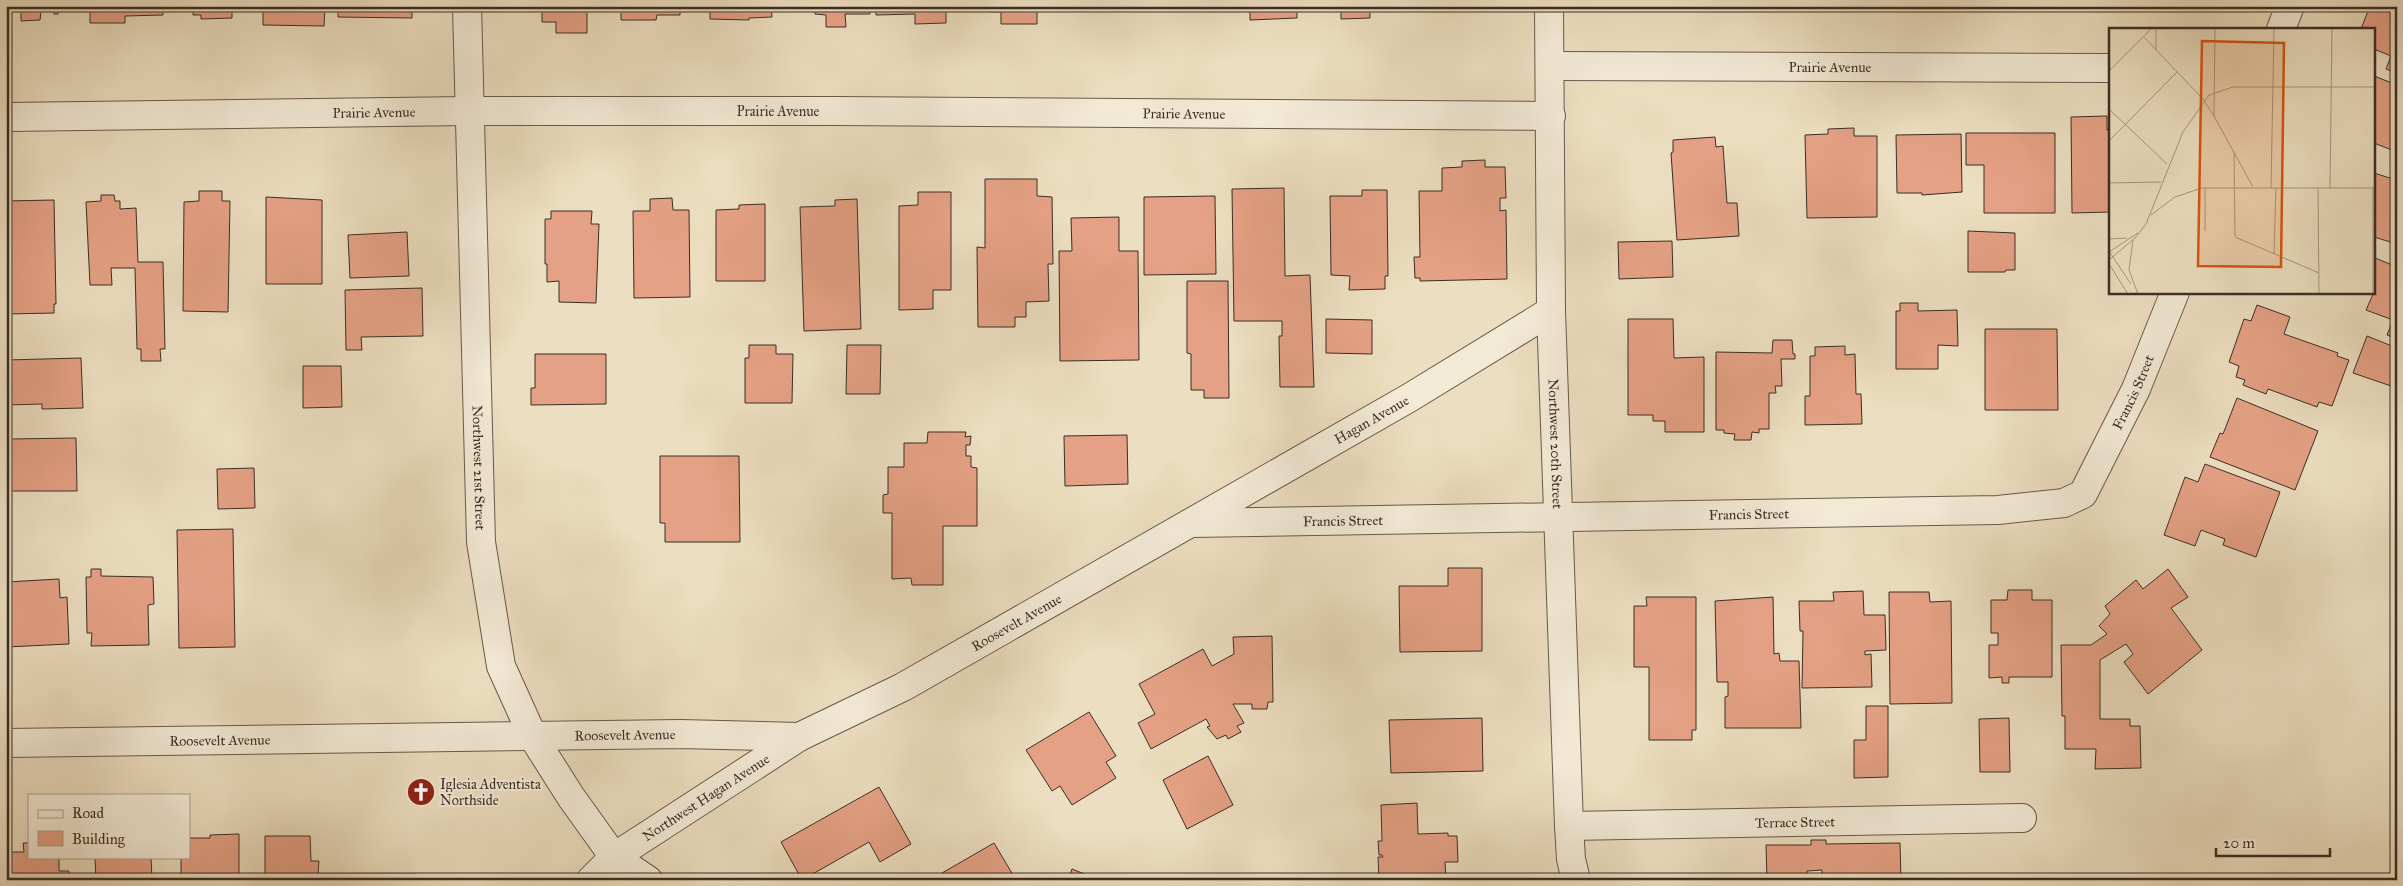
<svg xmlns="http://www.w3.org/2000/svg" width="2403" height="886" viewBox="0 0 2403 886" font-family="'IM FELL Great Primer',serif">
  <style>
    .building { fill: #e5a185; stroke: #3b2e25 }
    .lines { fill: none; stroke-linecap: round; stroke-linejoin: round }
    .minor-casing { stroke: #675a4c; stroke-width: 30 }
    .minor { stroke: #f3ead6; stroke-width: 28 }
    .labels { text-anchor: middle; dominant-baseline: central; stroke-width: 4; stroke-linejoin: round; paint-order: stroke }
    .street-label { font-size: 14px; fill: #3b2e25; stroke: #f3ead6 }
    .poi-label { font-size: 14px; fill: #3b2e25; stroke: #f3ead6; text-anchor: start }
    .inset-road { fill: none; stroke: #a59882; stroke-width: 1 }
    .view { fill: #d7550e; fill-opacity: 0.15; stroke: #d7550e; stroke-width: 2.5 }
    .inset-edge { fill: none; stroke: #3b2e25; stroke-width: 2.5 }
  </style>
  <rect width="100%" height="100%" fill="#ecdec0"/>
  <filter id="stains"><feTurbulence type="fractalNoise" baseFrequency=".004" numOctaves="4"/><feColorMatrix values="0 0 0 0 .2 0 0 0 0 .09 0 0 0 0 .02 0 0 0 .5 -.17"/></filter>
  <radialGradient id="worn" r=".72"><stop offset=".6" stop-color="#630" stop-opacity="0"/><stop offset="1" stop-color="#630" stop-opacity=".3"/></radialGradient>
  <g class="building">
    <polygon points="6,6 58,6 58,14 54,14 54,11 41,11 40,20 21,21 21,11 6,11"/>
    <polygon points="90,6 163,6 163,15 125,16 125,23 90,23"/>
    <polygon points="172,6 232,6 232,18 201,19 201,15 193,15 193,7"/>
    <polygon points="263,6 325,6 324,26 263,25"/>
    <polygon points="338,6 412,6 412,18 338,17"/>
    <polygon points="542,6 587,6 587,33 556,33 556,22 542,22"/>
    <polygon points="621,6 680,6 680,15 657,15 656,20 621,20"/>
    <polygon points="710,6 771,6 772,17 749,18 749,20 710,19"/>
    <polygon points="815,6 870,6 870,14 845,14 846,27 826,27 826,15 815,14"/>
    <polygon points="876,6 946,6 946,23 915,24 915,14 876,15"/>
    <polygon points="989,6 1037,6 1037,24 1001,24 1001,12 989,12"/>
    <polygon points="1058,6 1115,6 1115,10 1058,11"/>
    <rect x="1145" y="6" width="56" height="4"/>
    <polygon points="1246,6 1297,6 1297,18 1250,20 1250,7"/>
    <polygon points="1325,6 1370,6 1370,18 1341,19 1341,7"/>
    <polygon points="1440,6 1455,6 1456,10 1440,10"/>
    <polygon points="2370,6 2397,6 2397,73 2386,69 2391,56 2374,49 2374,29 2361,29"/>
    <polygon points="2374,76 2397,85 2397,152 2374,143"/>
    <polygon points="2107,116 2107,130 2110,129 2110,212 2072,213 2071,117"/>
    <polygon points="1854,128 1854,136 1877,136 1877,217 1807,218 1805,135 1828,134 1828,129"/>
    <polygon points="1966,133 2055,133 2055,213 1984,213 1984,165 1966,165"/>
    <polygon points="1961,134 1962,192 1922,195 1922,193 1897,193 1896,135"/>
    <polygon points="1715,137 1716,147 1723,146 1727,203 1737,203 1739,236 1677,240 1671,153 1673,152 1673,140"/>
    <polygon points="1485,160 1485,167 1505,167 1506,198 1500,198 1500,211 1506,210 1507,279 1420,281 1420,278 1415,278 1414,257 1420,257 1419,191 1442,191 1442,168 1462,167 1462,161"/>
    <polygon points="2374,173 2396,180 2397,244 2374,237"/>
    <polygon points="985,179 1037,179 1037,196 1052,197 1053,264 1048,264 1049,301 1026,302 1026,317 1015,317 1015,327 978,327 977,247 985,248"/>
    <polygon points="1284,188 1285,276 1310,275 1314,387 1280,387 1279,336 1282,336 1282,321 1234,321 1232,189"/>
    <polygon points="1362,190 1387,190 1388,276 1385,276 1385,289 1349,290 1350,276 1331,275 1330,196 1362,196"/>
    <polygon points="199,191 222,191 222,201 230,201 228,312 183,311 184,202 199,201"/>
    <polygon points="918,192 951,192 951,290 933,290 933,309 899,310 899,206 918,205"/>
    <polygon points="101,195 114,195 115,201 120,201 120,209 136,208 138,262 163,262 165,349 160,349 161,361 141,361 141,349 137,349 135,268 111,268 112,285 90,285 86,202 101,201"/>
    <polygon points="1215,196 1216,274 1144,275 1144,197"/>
    <polygon points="266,197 322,200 322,284 266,284"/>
    <polygon points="672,198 673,210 689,210 690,297 634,298 633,211 650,211 650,199"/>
    <polygon points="857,199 861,329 804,331 800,207 835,206 835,200"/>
    <polygon points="54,200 56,304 54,304 54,313 6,314 6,201"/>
    <polygon points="765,204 765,281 716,281 716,210 739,209 739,205"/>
    <polygon points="551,211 592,211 591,224 599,224 596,303 559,302 559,281 547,282 547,264 545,264 545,219 551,219"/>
    <polygon points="1119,217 1119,251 1138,251 1139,360 1060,361 1059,251 1072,251 1071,218"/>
    <polygon points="1968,231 2015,233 2015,270 2006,270 2005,272 1968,272"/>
    <polygon points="407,232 409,276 350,278 348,235"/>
    <polygon points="1672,241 1673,277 1619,279 1618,242"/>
    <polygon points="2375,258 2397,267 2397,339 2387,335 2393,320 2366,310 2374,292"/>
    <polygon points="1187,281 1228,281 1229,398 1204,398 1204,390 1191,390 1191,354 1187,353"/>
    <polygon points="422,288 423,336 361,337 362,350 346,350 345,290"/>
    <polygon points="1900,303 1918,303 1918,311 1957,310 1958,346 1938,345 1938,369 1896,369 1896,311 1900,311"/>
    <polygon points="2257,305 2290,317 2284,334 2338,353 2337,356 2349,360 2332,406 2319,402 2317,407 2268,389 2266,394 2243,385 2245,380 2236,377 2239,366 2229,362 2244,319 2251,321"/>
    <polygon points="1326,319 1372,320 1372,354 1326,353"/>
    <polygon points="1628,319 1673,319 1674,358 1704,357 1704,432 1665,432 1665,421 1653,421 1653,415 1628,415"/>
    <polygon points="1985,329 2057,329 2058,410 1985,410"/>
    <polygon points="2367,336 2397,348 2394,356 2397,357 2397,388 2353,373"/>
    <polygon points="1773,340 1792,340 1793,354 1795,354 1795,359 1781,359 1782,386 1775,386 1776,393 1769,393 1769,429 1759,429 1759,433 1752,432 1751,440 1734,440 1735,434 1724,433 1724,430 1716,430 1716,352 1772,353"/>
    <polygon points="749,345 776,345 776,354 793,354 792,403 745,403 745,358 749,358"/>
    <polygon points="847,345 881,345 880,394 846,394"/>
    <polygon points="1845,346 1845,355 1855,354 1856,394 1861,394 1862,424 1805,425 1805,396 1810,396 1810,356 1815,356 1815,347"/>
    <polygon points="535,354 606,354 606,404 531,405 531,388 535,388"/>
    <polygon points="81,358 83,408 42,409 42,404 6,405 6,360"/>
    <polygon points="303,366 341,366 342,407 303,408"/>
    <polygon points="2237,398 2318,431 2295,490 2210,457 2220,433 2223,434"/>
    <polygon points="928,432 966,432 965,437 971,436 970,445 966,445 966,456 971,456 971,467 977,468 977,526 943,526 943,585 912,585 911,578 892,579 892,513 883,513 883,495 888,494 888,467 904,467 904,443 927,443"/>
    <polygon points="1127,435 1128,484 1065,486 1064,436"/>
    <polygon points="76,438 77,491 10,491 10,439"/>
    <polygon points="660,456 739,456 740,542 665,542 665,523 660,523"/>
    <polygon points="2205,464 2280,492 2256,557 2223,545 2225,539 2201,530 2195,546 2164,535 2185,477 2198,482"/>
    <polygon points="254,468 255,508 218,509 217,469"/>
    <polygon points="233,529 235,647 179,648 177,530"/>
    <polygon points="1448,568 1482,568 1482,651 1400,652 1399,586 1448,586"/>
    <polygon points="91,569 101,569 101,576 153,577 154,604 148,605 149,645 91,646 92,633 87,633 86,577 91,577"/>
    <polygon points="2168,569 2188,597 2171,608 2202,650 2148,694 2124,662 2133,654 2126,644 2100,660 2100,719 2130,719 2130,726 2140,726 2141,768 2095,769 2096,749 2065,749 2065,716 2062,716 2061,645 2091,645 2107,634 2099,626 2110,614 2105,606 2136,580 2143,589"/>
    <polygon points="59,579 60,598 67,597 69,644 6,647 6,582"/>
    <polygon points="2008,590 2032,590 2032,600 2052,600 2052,677 2009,677 2009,683 2002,683 2002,677 1989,678 1989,645 1998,645 1998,633 1991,633 1991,600 2007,600"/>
    <polygon points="1863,591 1864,615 1885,615 1886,650 1865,651 1865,655 1871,654 1872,687 1802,688 1803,631 1800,631 1799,601 1834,601 1833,592"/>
    <polygon points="1889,592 1929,592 1930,602 1951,601 1952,703 1890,704"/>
    <polygon points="1646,597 1696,597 1696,730 1692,730 1692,740 1649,740 1649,667 1634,667 1634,606 1647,606"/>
    <polygon points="1773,597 1774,654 1779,653 1780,661 1799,661 1801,728 1725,728 1725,697 1728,696 1728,682 1717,682 1715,601"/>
    <polygon points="1272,636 1273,702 1268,702 1267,709 1252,709 1252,704 1233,704 1244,723 1237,726 1241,732 1228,739 1226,735 1217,739 1207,727 1210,726 1206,719 1151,749 1138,723 1155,714 1139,684 1203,649 1212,666 1234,654 1233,637"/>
    <polygon points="1866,706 1888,706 1888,777 1854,778 1854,740 1866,740"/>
    <polygon points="1089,712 1116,756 1106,762 1116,778 1072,805 1060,786 1052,791 1026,750"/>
    <polygon points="1482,718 1483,771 1391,773 1389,720"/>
    <polygon points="2009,718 2010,772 1980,772 1979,719"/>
    <polygon points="1208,756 1233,805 1187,829 1163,780"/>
    <polygon points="879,787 911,844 880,862 869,842 802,880 781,842"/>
    <polygon points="1417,803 1418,834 1448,833 1448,836 1457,836 1458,862 1445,862 1446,880 1379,880 1378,857 1383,857 1382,855 1379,855 1378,841 1382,841 1381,805"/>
    <polygon points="239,834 239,880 181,880 181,857 189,857 189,838 210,838 210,835"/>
    <polygon points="265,836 310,836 311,861 319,861 318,874 416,874 416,880 265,880"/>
    <polygon points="1811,840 1826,840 1826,844 1900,843 1901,880 1822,880 1822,870 1807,871 1807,880 1767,880 1766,845 1811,845"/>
    <polygon points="23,843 29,843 29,857 59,857 59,871 69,871 69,880 6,880 6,852 24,852"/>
    <polygon points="994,843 1016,880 946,880 942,873"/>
    <polygon points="95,857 151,857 152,880 96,880"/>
    <polygon points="1072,869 1099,880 1068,880"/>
  </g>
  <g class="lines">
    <defs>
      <g id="minor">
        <path id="s1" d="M467,6L481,542L501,666L533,737L571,797L614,857L648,880"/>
        <path id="s2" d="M1549,6L1551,311L1569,826L1571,859L1576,880"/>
        <polyline points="2281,29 2290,6"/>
        <path id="s3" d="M1550,66L2110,68"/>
        <path id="s4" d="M6,117L469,111H834L1551,116"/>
        <path id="s5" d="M1191,523L1998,510L2064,503L2083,494L2136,389L2175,292"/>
        <path id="s6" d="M6,743L680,734L799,737L903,687L1409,398L1551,311"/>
        <path id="s7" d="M1569,826L2022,818"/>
        <path id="s8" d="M591,880L614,857L799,737"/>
      </g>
    </defs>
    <use href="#minor" class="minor-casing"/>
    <use href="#minor" class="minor"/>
  </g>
  <defs>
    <symbol id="church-disc" viewBox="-11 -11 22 22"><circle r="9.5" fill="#8f2418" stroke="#f3ead6"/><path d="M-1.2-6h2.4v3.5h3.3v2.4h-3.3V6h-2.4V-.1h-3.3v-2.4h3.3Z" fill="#fff"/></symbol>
  </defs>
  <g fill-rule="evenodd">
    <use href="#church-disc" x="405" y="776" width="32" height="32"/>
  </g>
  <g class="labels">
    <g class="street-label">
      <text stroke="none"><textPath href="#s3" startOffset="280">Prairie Avenue</textPath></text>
      <text stroke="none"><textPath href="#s4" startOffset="772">Prairie Avenue</textPath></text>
      <text stroke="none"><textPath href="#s4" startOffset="368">Prairie Avenue</textPath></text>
      <text stroke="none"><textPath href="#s4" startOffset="1178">Prairie Avenue</textPath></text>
      <text stroke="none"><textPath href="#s5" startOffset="1008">Francis Street</textPath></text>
      <text stroke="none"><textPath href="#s6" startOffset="1448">Hagan Avenue</textPath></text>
      <text stroke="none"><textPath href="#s2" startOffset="438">Northwest 20th Street</textPath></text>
      <text stroke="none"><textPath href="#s1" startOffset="462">Northwest 21st Street</textPath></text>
      <text stroke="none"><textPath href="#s5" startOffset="558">Francis Street</textPath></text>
      <text stroke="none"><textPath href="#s5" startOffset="152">Francis Street</textPath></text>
      <text stroke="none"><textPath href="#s6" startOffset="1039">Roosevelt Avenue</textPath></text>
      <text stroke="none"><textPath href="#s6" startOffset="619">Roosevelt Avenue</textPath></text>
      <text stroke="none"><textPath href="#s6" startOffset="214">Roosevelt Avenue</textPath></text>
      <text stroke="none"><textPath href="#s8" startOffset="142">Northwest Hagan Avenue</textPath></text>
      <text stroke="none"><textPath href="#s7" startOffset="226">Terrace Street</textPath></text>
    </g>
    <g class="poi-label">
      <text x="440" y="784">Iglesia Adventista<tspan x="440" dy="16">Northside</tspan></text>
    </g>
  </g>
  <g transform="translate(2109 28)">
    <rect width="266" height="266" fill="#ecdec0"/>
    <path class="inset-road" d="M106,1L105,88L144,159M34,8L94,71L105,88M47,22V1M0,43L42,1M0,81L58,136M0,113L68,44M125,125L126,209L210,245M0,155L52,154M96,160V203M162,160L165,1M209,160L210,266M221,160L223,1M42,187L66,169L93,160H267M0,211L18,210M24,212L20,242L29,266M0,223L22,256M0,224L29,205M165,226L167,160M0,232L26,210L37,196L74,104L100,67L124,59H267M0,236L19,266M264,266V160"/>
    <path class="view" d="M93,13L175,15L172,239L89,238Z"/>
    <rect width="266" height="266" class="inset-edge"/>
  </g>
  <rect width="2403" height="886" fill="none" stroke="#ecdec0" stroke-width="25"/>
  <rect x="8" y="8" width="2388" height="871" fill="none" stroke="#3b2e25" stroke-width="2.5"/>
  <rect x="12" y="12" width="2378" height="861" fill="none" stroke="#3b2e25"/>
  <rect x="28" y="794" width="162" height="65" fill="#f3ead6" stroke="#a99f8f"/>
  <rect x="38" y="810" width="25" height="8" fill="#f3ead6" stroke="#a99f8f"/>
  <text x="72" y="818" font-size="15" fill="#3b2e25">Road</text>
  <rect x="38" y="831" width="25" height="15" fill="#e5a185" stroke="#a99f8f"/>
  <text x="72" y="844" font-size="15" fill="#3b2e25">Building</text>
  <path d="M2216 848v8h114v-8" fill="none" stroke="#3b2e25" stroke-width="2.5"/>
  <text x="2223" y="848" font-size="15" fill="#3b2e25" stroke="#f3ead6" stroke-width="4" paint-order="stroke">20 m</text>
  <rect width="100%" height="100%" filter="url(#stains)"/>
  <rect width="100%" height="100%" fill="url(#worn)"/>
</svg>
